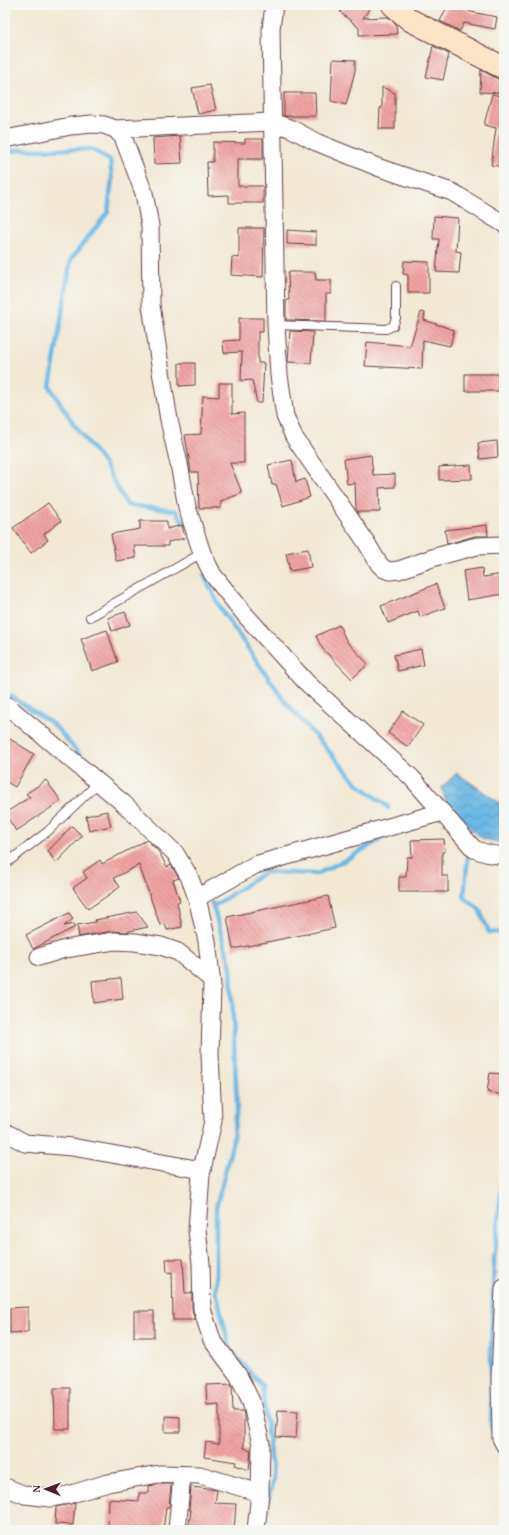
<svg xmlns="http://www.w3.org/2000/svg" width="509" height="1535" viewBox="0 0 509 1535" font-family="'Gentium Book Plus',serif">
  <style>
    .water { fill: url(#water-waves); stroke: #5a6b88 }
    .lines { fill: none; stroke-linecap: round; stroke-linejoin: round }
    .stream { stroke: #6ab7e4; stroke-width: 4.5 }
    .building { fill: url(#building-back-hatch) }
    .service-casing { stroke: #633d44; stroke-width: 10 }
    .minor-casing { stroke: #633d44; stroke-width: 19 }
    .secondary-casing { stroke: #633d44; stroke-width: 24 }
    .service { stroke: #fff; stroke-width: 8 }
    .minor { stroke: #fff; stroke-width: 17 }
    .secondary { stroke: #fee4c6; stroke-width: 22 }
  </style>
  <defs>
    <pattern id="water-waves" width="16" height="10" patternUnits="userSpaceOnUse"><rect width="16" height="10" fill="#6ab7e4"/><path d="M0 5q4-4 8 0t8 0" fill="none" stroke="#5994b9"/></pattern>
    <pattern id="building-back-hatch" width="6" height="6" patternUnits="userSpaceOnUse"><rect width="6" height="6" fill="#f0a4a3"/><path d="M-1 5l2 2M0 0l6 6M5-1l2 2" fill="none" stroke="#c48585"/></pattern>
  </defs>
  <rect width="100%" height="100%" fill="#f6f6f2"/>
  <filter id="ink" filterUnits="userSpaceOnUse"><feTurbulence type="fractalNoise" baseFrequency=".025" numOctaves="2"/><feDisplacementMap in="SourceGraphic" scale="8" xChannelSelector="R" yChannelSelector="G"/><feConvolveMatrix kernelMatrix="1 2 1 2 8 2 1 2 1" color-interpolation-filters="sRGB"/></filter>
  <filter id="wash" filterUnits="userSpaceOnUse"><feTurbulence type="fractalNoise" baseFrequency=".012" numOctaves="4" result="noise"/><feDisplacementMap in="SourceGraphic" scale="16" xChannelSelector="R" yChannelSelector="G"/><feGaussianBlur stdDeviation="0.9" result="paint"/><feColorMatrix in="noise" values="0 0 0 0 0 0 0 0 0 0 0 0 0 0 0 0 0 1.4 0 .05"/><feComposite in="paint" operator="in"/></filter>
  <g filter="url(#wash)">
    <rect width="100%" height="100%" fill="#f2e8d4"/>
    <polygon class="water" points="457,773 504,806 504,842 502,843 483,839 458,818 446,803 442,787"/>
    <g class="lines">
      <g class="stream">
        <polyline points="5,152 19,150 91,149 110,160 112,179 108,212 71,259 50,387 73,423 104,464 127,505 176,511 185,524"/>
        <polyline points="204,575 220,608 286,703 358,784 387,806 388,808"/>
        <polyline points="5,692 54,725 86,762"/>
        <polyline points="468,855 464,897 479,909 489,932 504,933"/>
        <polyline points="212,903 231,967 237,1108 232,1145 216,1208 216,1291 230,1350 262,1385 273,1479 266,1511"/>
        <polyline points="214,906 265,872 317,874 351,857 389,834"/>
        <polyline points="495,1435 491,1426 491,1356 494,1260 504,1163"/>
        <polyline points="499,1447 504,1459"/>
      </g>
    </g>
    <g id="blocks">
      <g class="building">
        <polygon points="346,5 372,5 363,18 388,17 396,24 397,34 359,35 359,28 340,12"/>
        <polygon points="448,5 459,5 471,12 497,17 495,29 464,23 460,31 440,21"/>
        <polygon points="433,46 449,54 443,80 426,77"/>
        <polygon points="333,59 355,60 355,71 346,105 331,101"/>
        <polygon points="481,70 500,80 500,93 480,92"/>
        <polygon points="210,85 216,110 198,114 192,88"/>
        <polygon points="382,87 395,93 395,129 379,129 380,108 382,108"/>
        <polygon points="284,93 315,93 316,116 284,116"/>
        <polygon points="492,94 504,97 504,167 491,165 496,128 484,125"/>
        <polygon points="180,136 182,163 154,164 153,138"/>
        <polygon points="245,139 263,139 263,159 238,159 238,186 263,186 263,203 229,203 229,195 208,196 207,162 213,162 213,142 245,143"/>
        <polygon points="434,216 458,218 456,251 461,252 459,273 436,272 439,239 433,239"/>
        <polygon points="239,228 264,228 263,277 231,275 232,257 239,258"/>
        <polygon points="287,230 316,232 316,245 287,244"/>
        <polygon points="404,261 429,262 429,293 408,293 408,275 403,274"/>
        <polygon points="288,272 315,272 316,280 331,280 331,294 326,294 326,321 286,320 286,300 289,300"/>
        <polygon points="421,312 425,313 424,320 454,330 450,346 423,340 422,369 365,366 367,342 410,346"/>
        <polygon points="239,318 263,318 263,332 258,332 258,363 264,363 262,403 257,403 252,380 241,381 242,352 224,353 223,341 239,340"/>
        <polygon points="290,331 313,332 311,363 288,362"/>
        <polygon points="179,363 195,363 195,385 179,386"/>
        <polygon points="465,374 503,374 502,391 465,391"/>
        <polygon points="219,383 232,383 232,414 244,413 244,463 230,463 242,493 221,501 221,508 199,508 198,472 191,472 185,435 201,434 203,396 219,397"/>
        <polygon points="497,441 498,457 480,459 478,443"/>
        <polygon points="371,455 373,475 395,474 395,487 379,488 380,512 358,512 356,509 355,483 347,484 344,459"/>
        <polygon points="292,460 296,482 305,479 310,497 283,506 276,484 272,485 268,465"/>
        <polygon points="471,465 472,479 439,480 439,467"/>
        <polygon points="48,503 61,521 44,534 48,540 31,553 13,528"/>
        <polygon points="140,521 167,521 167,529 182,525 185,538 168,542 168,546 134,546 136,558 116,561 111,534 140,529"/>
        <polygon points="487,525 488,536 475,536 447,544 445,530"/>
        <polygon points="308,549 311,567 290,571 286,553"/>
        <polygon points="482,568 483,577 504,574 504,594 467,600 463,571"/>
        <polygon points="436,584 445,608 420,617 418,611 388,623 381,606"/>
        <polygon points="125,612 130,625 112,631 108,618"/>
        <polygon points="339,625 347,642 368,664 352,679 322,648 316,636"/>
        <polygon points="107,630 118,662 92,671 81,639"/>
        <polygon points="421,649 424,665 398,671 394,655"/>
        <polygon points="403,711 423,725 408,747 388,733"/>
        <polygon points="5,736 34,754 15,787 5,781"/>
        <polygon points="46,780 61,801 16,831 5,813 30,797 26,794"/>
        <polygon points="107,811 111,826 89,831 86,816"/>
        <polygon points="72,826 82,836 56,863 48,851"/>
        <polygon points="444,839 445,852 442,852 442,876 448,876 448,892 399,892 399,877 406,877 407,857 412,857 411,840"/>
        <polygon points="147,840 159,852 167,867 171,865 179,878 173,880 180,901 177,902 182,927 167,930 165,924 160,925 139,865 114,878 120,887 88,909 73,888 87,878 83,872 100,860 102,864"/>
        <polygon points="328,896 335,928 233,949 227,917"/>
        <polygon points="137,912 148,927 125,932 113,931 79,937 77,925 96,922 95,920"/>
        <polygon points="69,913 73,919 64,926 74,924 75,927 33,949 26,935"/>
        <polygon points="121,978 123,999 94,1003 92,981"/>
        <polygon points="490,1073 504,1074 504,1095 487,1092"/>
        <polygon points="166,1259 183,1259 185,1293 192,1293 192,1309 195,1320 173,1320 172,1272 167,1273"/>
        <polygon points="28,1307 28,1332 10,1333 10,1308"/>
        <rect x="134" y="1311" width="20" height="26"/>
        <polygon points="232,1384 233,1411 243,1411 244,1416 244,1448 251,1450 249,1470 235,1465 236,1462 204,1457 206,1442 219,1444 219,1404 207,1405 206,1385"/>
        <polygon points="54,1388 70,1388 70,1429 55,1429"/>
        <polygon points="278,1410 298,1411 296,1438 276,1437"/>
        <polygon points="165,1416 180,1417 180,1432 165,1432"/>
        <polygon points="160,1484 171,1484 169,1507 166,1507 163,1530 133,1530 133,1528 108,1527 109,1499 139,1501 139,1493 149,1493 149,1486"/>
        <polygon points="191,1487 217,1490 215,1503 236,1504 234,1530 188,1530 191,1510 189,1510"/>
        <polygon points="75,1503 73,1525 55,1524 56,1507"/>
      </g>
    </g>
  </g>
  <g filter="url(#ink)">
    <use href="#blocks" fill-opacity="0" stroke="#633d44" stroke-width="1"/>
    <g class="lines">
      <defs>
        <g id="service">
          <polyline points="276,325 386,329 393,326 396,318 396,286"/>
          <polyline points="90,617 202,553"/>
          <polyline points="8,862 47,832 98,783"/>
        </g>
        <g id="minor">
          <polyline points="274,5 271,29 276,325 279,375 285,416 294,437 366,542 379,564 384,569 390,571 399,570 435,557 477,546 504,545"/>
          <polyline points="115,129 272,122 292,129 316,142 380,168 452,192 504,224"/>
          <path d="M5,139L71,126L92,124L104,125L115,129L123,137L144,193L150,226L151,305L160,365L169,420L179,464L187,507L202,553L213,575L247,617L306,682L412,778L474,849C484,853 493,856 504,855"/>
          <polyline points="5,704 123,803 175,853 189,876 197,898 207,941 212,985 210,1054 213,1121 201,1174 197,1230 201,1263 202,1309 212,1340 238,1375 251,1401 261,1444 260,1493 256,1530"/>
          <polyline points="197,898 255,865 442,812"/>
          <polyline points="39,957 65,949 114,941 135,942 161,946 178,952 211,979"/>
          <polyline points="5,1132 25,1143 72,1147 202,1170"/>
          <polyline points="504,1288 500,1377 501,1438 504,1444"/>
          <polyline points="5,1487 25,1495 50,1498 68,1495 108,1483 159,1474 200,1475 260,1493"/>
          <polyline points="177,1530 182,1475"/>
        </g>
        <polyline id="secondary" points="393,5 410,20 504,68"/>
      </defs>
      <use href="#service" class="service-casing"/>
      <use href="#minor" class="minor-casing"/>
      <use href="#secondary" class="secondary-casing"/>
      <use href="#service" class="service"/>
      <use href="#minor" class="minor"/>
      <use href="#secondary" class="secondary"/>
    </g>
  </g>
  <rect width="509" height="1535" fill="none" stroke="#f6f6f2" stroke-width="20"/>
  <g transform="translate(46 1489) rotate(271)" stroke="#f6f6f2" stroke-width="3" paint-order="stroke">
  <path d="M0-3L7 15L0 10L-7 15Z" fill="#4a1f2b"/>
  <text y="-6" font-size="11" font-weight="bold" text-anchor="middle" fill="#4a1f2b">N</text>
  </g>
</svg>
